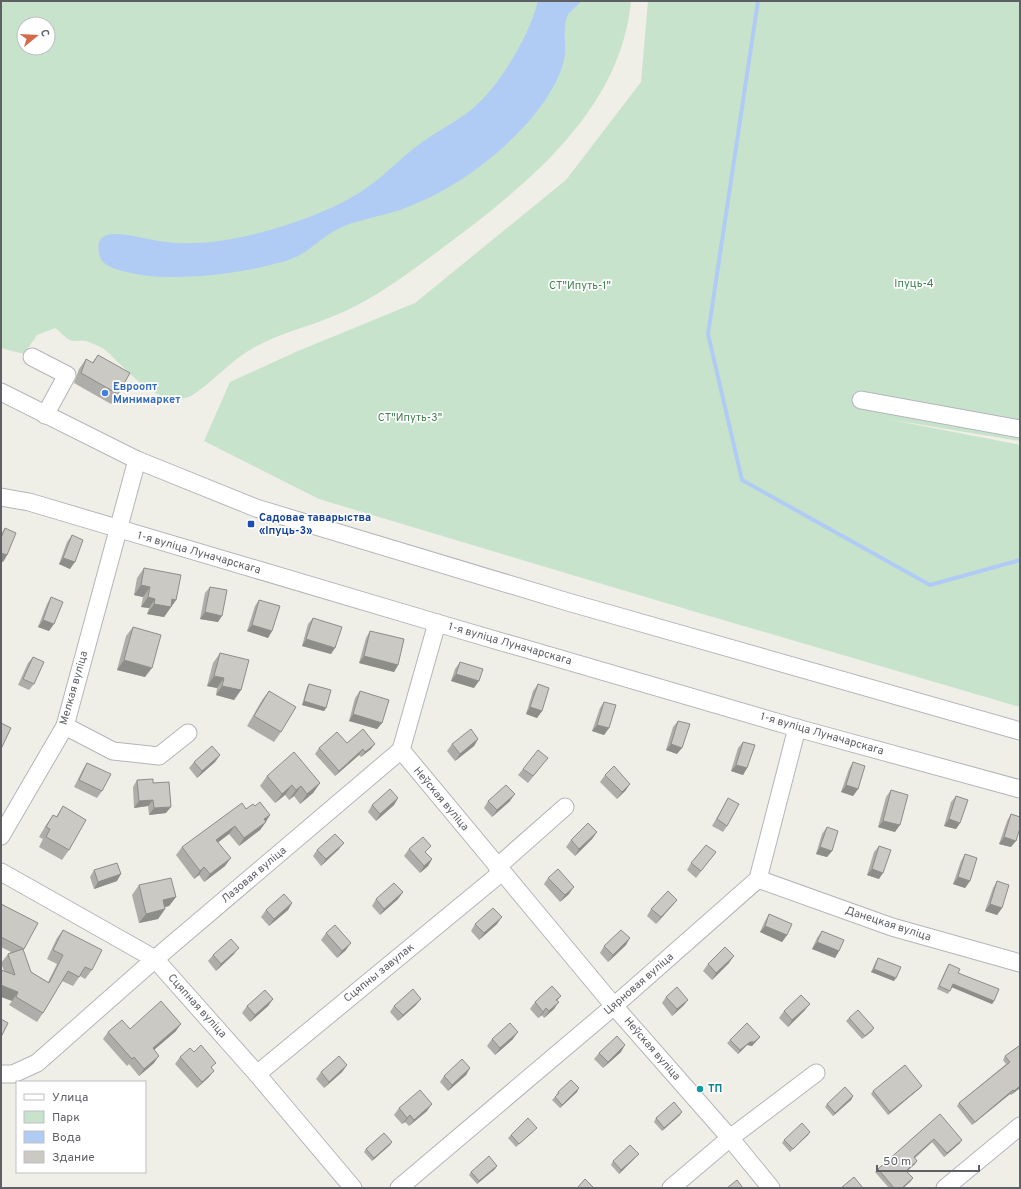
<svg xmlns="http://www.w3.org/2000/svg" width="1021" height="1189" viewBox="0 0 1021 1189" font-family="Overpass,sans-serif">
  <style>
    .green { fill: #c7e3cc; fill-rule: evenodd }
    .water { fill: #b1ccf4 }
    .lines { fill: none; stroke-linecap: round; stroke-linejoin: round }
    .stream { stroke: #b1ccf4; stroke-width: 4 }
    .minor-casing { stroke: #b4b5ba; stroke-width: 19 }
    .minor { stroke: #fff; stroke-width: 17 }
    .wall { fill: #aeada9 }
    .shaded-wall { fill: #8d8d89 }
    .building { fill: #cac9c4; stroke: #8d8d89 }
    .shop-dot { fill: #3f7fe0; stroke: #fff; stroke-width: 1.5 }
    .transit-dot { fill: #1a4fb4; stroke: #fff; stroke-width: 1.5 }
    .culture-dot { fill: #0f9aa8; stroke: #fff; stroke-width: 1.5 }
    .labels { text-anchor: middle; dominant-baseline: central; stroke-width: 3.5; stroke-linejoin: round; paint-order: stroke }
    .park-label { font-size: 11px; fill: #41824f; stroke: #fff }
    .shop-label { font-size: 11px; font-weight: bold; fill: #366cbe; stroke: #fff; text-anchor: start }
    .transit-label { font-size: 11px; font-weight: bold; fill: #164399; stroke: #fff; text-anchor: start }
    .street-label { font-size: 11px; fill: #5e6065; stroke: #fff }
    .culture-label { font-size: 11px; font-weight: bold; fill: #0d838f; stroke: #fff; text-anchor: start }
  </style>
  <rect width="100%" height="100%" fill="#efeee7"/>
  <g class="green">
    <path d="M1,1H631C621,107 533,180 453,240C418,266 383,294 343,312C313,326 281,332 253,348C230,361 213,382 191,396C187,398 177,400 172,399C152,395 134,378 121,365C115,360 110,353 104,349C99,346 92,343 86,341C81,340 75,342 70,340C65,338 60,331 55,328L37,335L24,354L1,348ZM24,24H48V48H24Z"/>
    <polygon points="648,1 1020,1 1020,441 887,419 1020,445 1020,707 696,612 319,499 204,441 230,382 298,351 415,303 566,180 641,82"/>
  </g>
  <path class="water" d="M538,1H582C578,5 573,9 569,13C562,24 566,41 565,54C563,71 554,87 544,102C510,149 455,191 400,210C382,216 362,219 344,226C327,233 315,246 300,255C289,261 278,263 266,266C232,274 202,277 167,277C151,277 117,273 104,263C101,261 100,257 99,253C97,245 99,237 108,235C121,231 151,241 166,242C191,245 218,242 242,237C283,228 338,210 372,184C388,172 401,158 417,146C434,133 454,123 471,110C499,87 529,37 538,1Z"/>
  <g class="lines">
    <polyline class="stream" points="758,1 708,334 742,480 930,585 1020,560"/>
    <defs>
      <g id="minor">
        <polyline points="32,357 67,375 45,415"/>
        <polyline points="1,392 137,460 256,508 568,602 1020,731"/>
        <polyline points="861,400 1020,429"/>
        <polyline points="1,497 29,502 437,623 797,728 1020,789"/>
        <polyline points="65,726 113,751 159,756 188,733"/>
        <polyline points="401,750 614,1006 730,1138 771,1188"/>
        <polyline points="1,836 65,726 137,460"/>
        <polyline points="497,867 565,807"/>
        <polyline points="1,872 155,959 257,1074 353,1188"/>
        <polyline points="758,879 892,927 1020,963"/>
        <polyline points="1,1074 13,1074 37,1063 155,959 401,750 437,623"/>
        <polyline points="257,1074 502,872"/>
        <polyline points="399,1188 614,1006 758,879 797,728"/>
        <polyline points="671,1188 730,1138 816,1073"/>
        <polyline points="945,1188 1020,1126"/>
      </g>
    </defs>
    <use href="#minor" class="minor-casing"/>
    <use href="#minor" class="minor"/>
  </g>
  <g class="wall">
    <polygon points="98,355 118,394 111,404 74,383 79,369 86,359 92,363"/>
    <polygon points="5,528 7,555 3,562 1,561 1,534"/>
    <polygon points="72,535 70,569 59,564 67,542"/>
    <polygon points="144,568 176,600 164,617 147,614 149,608 141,607 143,597 134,595 137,578"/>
    <polygon points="210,587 218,622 200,619 205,593"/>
    <polygon points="51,597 49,631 38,627 47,604"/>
    <polygon points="259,600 272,631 268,638 247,631 255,606"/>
    <polygon points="313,618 331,654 302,646 308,624"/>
    <polygon points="133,627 145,677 117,670 126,636"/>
    <polygon points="370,631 398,665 394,672 359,663 366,638"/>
    <polygon points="220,653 241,690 234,700 216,695 217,688 207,686 213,663"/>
    <polygon points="33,657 34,684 29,690 18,685 28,663"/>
    <polygon points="460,662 474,688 451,681 455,669"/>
    <polygon points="309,684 326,708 324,711 302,705 307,687"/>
    <polygon points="538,684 542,711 537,718 526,714 533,691"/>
    <polygon points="269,691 281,732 274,742 247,726 262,700"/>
    <polygon points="360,691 382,723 377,729 349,721 355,698"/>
    <polygon points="604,702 609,728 604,735 592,731 600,708"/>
    <polygon points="678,721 677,754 666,750 673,727"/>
    <polygon points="478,739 474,746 455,761 447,751 452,744"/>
    <polygon points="743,742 747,768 743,775 731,771 738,748"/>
    <polygon points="347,743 371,749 361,757 359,755 335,776 315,754 319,748"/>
    <polygon points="220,755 215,762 197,778 189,768 194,762"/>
    <polygon points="548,758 528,783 518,775 523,769"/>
    <polygon points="853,762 858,789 853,796 841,792 849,769"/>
    <polygon points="87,763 102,791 97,798 74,787 83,769"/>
    <polygon points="605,775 626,790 617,799 600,782"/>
    <polygon points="267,776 320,783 313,793 300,804 294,796 289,800 285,795 275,803 260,786"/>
    <polygon points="137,780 153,783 166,813 149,815 148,806 134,808 133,787"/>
    <polygon points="891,790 895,832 878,827 886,797"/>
    <polygon points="956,796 960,823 956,829 944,826 951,802"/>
    <polygon points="398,798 394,805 376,821 368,812 372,805"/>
    <polygon points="728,798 727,826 723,832 712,826"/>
    <polygon points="488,801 510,801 492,817 484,808"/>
    <polygon points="63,806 69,850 62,860 39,847 43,839 39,837 46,825 53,815 56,817"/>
    <polygon points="255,806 270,815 260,830 239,846 229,834 218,842 225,866 204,882 199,875 194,879 176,855 182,847 246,809"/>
    <polygon points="1011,814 1011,847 999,844 1007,821"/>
    <polygon points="827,827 832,851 827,857 816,854 822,834"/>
    <polygon points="597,832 592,839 575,856 566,847 571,840"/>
    <polygon points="879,846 879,879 867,875 874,852"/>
    <polygon points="339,849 321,866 313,856 317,850"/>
    <polygon points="409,849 426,853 432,859 428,866 420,873 404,856"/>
    <polygon points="716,852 696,878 687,870 691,863"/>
    <polygon points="965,854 970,881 965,888 953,884 961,861"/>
    <polygon points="94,870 117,881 94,889 90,877"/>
    <polygon points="548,878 569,894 560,902 544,884"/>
    <polygon points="997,881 1002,908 997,915 985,911 993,888"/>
    <polygon points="139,885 176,897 169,906 165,907 165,909 158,919 139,923 132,895"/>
    <polygon points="403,892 398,899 380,915 372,906 376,899"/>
    <polygon points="677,900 672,906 656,924 647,916 651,909"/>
    <polygon points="292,903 288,910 269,926 261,917 266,910"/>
    <polygon points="1,904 38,923 23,950 31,972 48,982 57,964 47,959 57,938 63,930 92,970 85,979 80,976 73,986 62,981 43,1013 37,1022 9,1005 12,1001 4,971 1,963 8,954 11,952 1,947"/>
    <polygon points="769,914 787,935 782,942 760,932 765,921"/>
    <polygon points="475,924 497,924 479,940 471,931"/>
    <polygon points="822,931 839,951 835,958 812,949 817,938"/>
    <polygon points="326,933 346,950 337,958 321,940"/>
    <polygon points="626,945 608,962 600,953 604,946"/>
    <polygon points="234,954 216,971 208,961 213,955"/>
    <polygon points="878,958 894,981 871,972 876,961"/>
    <polygon points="729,963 712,980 703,971 708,964"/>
    <polygon points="949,964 958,973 994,1001 992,1004 952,987 948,994 937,989 947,967"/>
    <polygon points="561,996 557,1001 554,1009 544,1018 542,1015 538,1018 530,1009 535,1002"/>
    <polygon points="666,997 688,1000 683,1006 672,1016 662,1003"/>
    <polygon points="273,999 268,1006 250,1022 242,1013 247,1006"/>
    <polygon points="416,1005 398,1021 390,1012 394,1006"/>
    <polygon points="805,1010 788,1027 779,1018 784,1011"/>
    <polygon points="849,1018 872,1031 862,1039 846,1021"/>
    <polygon points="130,1029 176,1031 154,1050 154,1063 139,1076 129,1064 127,1066 103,1039 108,1032"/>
    <polygon points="760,1037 752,1046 747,1045 738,1054 727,1043 730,1040"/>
    <polygon points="492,1039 513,1039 495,1055 487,1046"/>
    <polygon points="1019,1046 1020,1088 1011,1095 1010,1094 972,1125 957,1106 959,1103 1006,1064 1003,1060 1005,1056"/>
    <polygon points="194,1052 212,1069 209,1077 197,1088 175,1064 180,1057"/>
    <polygon points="621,1052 603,1068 594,1059 599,1053"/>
    <polygon points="347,1065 342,1072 324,1088 316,1079 321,1072"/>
    <polygon points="470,1068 466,1075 448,1091 440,1082 444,1076"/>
    <polygon points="922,1086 919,1089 888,1115 871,1094 873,1091"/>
    <polygon points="558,1092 577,1092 560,1108 552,1100 556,1096 556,1095"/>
    <polygon points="853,1096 851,1100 833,1116 825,1107 827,1104"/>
    <polygon points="399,1108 427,1111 409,1126 405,1122 402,1124 394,1115"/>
    <polygon points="940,1114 960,1143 944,1157 932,1142 915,1158 915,1164 907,1171 913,1178 910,1182 903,1188 889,1188 875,1172 878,1169"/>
    <polygon points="680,1115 662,1131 654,1122 656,1118"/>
    <polygon points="534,1131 516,1147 508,1138 511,1135"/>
    <polygon points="810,1132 808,1135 790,1152 782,1143 784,1140"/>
    <polygon points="392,1142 390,1145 372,1161 364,1152 366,1149"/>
    <polygon points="636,1157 619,1174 611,1165 613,1161"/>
    <polygon points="497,1166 495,1169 477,1184 469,1175 471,1172"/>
  </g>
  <g class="shaded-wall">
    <polygon points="1,553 7,555 3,562 1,561"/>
    <polygon points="63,558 75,562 70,569 59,564"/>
    <polygon points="141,585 150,587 143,597 134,595"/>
    <polygon points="148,597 155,599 149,608 141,607"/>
    <polygon points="172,599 176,600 164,617 147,614 154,604"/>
    <polygon points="205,612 222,616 218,622 200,619"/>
    <polygon points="43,620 54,624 49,631 38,627"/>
    <polygon points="252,625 272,631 268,638 247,631"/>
    <polygon points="306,639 335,648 331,654 302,646"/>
    <polygon points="364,656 398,665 394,672 359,663"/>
    <polygon points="124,660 152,668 145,677 117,670"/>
    <polygon points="456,674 479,681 474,688 451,681"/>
    <polygon points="214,676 224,678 217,688 207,686"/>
    <polygon points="222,686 241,690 234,700 216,695"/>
    <polygon points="304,701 326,708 324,711 302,705"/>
    <polygon points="530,707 542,711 537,718 526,714"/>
    <polygon points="353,714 382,723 377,729 349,721"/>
    <polygon points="597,725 609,728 604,735 592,731"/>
    <polygon points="478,739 474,746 455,761 460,754"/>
    <polygon points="375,744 371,749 361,757 365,752"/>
    <polygon points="671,744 682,748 677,754 666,750"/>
    <polygon points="363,749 359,755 335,776 339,771"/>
    <polygon points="220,755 215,762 197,778 202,771"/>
    <polygon points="736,765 747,768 743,775 731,771"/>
    <polygon points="320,783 313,793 300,804 307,794"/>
    <polygon points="630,784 626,790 617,799 622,792"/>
    <polygon points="292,785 285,795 275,803 282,794"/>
    <polygon points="846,785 858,789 853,796 841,792"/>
    <polygon points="301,786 294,796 289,800 296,790"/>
    <polygon points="515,794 510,801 492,817 497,810"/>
    <polygon points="398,798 394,805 376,821 380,814"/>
    <polygon points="153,800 148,806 134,808 139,801"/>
    <polygon points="171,807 166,813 149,815 154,808"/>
    <polygon points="270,815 265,823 264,819"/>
    <polygon points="949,819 960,823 956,829 944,826"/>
    <polygon points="883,821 900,825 895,832 878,827"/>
    <polygon points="266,822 260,830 239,846 244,838"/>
    <polygon points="235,826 229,834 211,848 216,840"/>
    <polygon points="597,832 592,839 575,856 579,849"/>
    <polygon points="1004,837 1016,841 1011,847 999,844"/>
    <polygon points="344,843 339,849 321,866 326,859"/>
    <polygon points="820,847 832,851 827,857 816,854"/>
    <polygon points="231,858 225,866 204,882 210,874"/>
    <polygon points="432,859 428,866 420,873 424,866"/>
    <polygon points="204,867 199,875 194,879 200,871"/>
    <polygon points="872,869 883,873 879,879 867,875"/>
    <polygon points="121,874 117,881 94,889 98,882"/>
    <polygon points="958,877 970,881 965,888 953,884"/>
    <polygon points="574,887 569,894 560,902 565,895"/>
    <polygon points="403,892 398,899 380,915 384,909"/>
    <polygon points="176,897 169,906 156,909 163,900"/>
    <polygon points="677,900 672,906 656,924 661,917"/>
    <polygon points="292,903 288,910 269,926 274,919"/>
    <polygon points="990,904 1002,908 997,915 985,911"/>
    <polygon points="165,909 158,919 139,923 146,914"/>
    <polygon points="502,917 497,924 479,940 484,933"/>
    <polygon points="765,926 787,935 782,942 760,932"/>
    <polygon points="630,938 626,945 608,962 613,955"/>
    <polygon points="817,942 839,951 835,958 812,949"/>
    <polygon points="351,943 346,950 337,958 342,951"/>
    <polygon points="239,948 234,954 216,971 221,964"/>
    <polygon points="734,956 729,963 712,980 716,973"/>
    <polygon points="874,969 896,978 894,981 871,972"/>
    <polygon points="953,984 994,1001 992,1004 951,987"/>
    <polygon points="1,985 18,992 12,1001 1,997"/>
    <polygon points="273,999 268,1006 250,1022 255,1015"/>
    <polygon points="421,999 416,1005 398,1021 403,1015"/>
    <polygon points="688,1000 683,1006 672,1016 677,1009"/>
    <polygon points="559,1002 554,1009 544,1018 549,1011"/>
    <polygon points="810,1004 805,1010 788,1027 792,1020"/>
    <polygon points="546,1008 542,1015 538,1018 543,1012"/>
    <polygon points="181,1024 176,1031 148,1055 153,1048"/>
    <polygon points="874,1028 872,1031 862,1039 865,1036"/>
    <polygon points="518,1032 513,1039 495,1055 500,1048"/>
    <polygon points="760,1037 752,1046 747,1045 738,1054 740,1050 750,1042"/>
    <polygon points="625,1045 621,1052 603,1068 608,1062"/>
    <polygon points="159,1056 154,1063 139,1076 144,1069"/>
    <polygon points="347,1065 342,1072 324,1088 329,1082"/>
    <polygon points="470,1068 466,1075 448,1091 452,1085"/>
    <polygon points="214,1071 209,1077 197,1088 202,1082"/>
    <polygon points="922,1086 919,1089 888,1115 890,1112"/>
    <polygon points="1020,1086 1020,1088 1011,1095 1014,1091"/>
    <polygon points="579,1088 577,1092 560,1108 562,1105"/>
    <polygon points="1013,1090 1010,1094 972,1125 975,1122"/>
    <polygon points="853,1096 851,1100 833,1116 835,1113"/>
    <polygon points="432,1104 427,1111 409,1126 414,1120"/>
    <polygon points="682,1112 680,1115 662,1131 664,1128"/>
    <polygon points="410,1115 405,1122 402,1124 407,1118"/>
    <polygon points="810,1132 808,1135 790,1152"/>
    <polygon points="934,1139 932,1142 912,1160 914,1157"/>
    <polygon points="962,1140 960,1143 944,1157 947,1153"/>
    <polygon points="392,1142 390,1145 372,1161 374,1158"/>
    <polygon points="639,1154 619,1174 621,1170"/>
    <polygon points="917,1161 915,1164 904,1174 906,1171"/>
    <polygon points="497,1166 495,1169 477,1184 479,1181"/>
    <polygon points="913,1178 910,1182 903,1188 902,1188"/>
  </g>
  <g class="building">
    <polygon points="98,355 130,373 118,394 81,373 86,359 93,363"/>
    <polygon points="5,528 16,533 7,555 1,553 1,538"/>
    <polygon points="72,535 83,540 75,562 63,558"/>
    <polygon points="144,568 181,575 176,600 172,599 171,607 154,604 155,599 148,597 150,587 141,585"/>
    <polygon points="210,587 227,590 222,616 205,612"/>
    <polygon points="51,597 63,602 54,624 43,620"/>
    <polygon points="259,600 280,606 272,631 252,625"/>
    <polygon points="313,618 342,627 335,648 306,639"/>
    <polygon points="133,627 161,635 152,668 124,660"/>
    <polygon points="370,631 404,639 398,665 364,656"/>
    <polygon points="220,653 249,660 241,690 222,686 224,678 214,676"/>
    <polygon points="33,657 44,662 34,684 23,679"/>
    <polygon points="460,662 483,669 479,681 456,674"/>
    <polygon points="309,684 331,690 326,708 304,701"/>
    <polygon points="538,684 549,688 542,711 530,707"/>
    <polygon points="269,691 296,707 281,732 254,716"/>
    <polygon points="360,691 389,700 382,723 353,714"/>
    <polygon points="604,702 616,705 609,728 597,725"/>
    <polygon points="678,721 690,724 682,748 671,744"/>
    <polygon points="1,723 11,728 1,749"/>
    <polygon points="363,729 375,744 365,752 363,749 339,771 319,748 337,732 347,743"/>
    <polygon points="471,729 478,739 460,754 452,744"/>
    <polygon points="743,742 755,745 747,768 736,765"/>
    <polygon points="212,746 220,755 202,771 194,762"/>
    <polygon points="538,750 548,758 533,776 523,769"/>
    <polygon points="294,752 320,783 307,794 301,786 296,790 292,785 282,794 267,776"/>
    <polygon points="853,762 865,766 858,789 846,785"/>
    <polygon points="87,763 111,774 102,791 79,780"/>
    <polygon points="614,766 630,784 622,792 605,775"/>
    <polygon points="153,779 153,783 169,782 171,807 154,808 153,800 139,801 137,780"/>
    <polygon points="506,785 515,794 497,810 488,801"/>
    <polygon points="390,789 398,798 380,814 372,805"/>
    <polygon points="891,790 908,795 900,825 883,821"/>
    <polygon points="956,796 968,800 960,823 949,819"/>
    <polygon points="728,798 739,804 727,826 717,819"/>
    <polygon points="260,802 270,815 264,819 266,822 244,838 235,826 216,840 231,858 210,874 204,867 200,871 182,847 242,803 246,809 253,804 255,806"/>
    <polygon points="63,806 86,820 69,850 46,837 50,829 46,827 53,815 57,817"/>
    <polygon points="1011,814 1020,817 1020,828 1016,841 1004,837"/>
    <polygon points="588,823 597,832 579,849 571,840"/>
    <polygon points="827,827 838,831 832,851 820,847"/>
    <polygon points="335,834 344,843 326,859 317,850"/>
    <polygon points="423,837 431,846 425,852 432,859 424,866 409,849"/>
    <polygon points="706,845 716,852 701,871 691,863"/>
    <polygon points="879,846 891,850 883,873 872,869"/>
    <polygon points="965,854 977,858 970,881 958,877"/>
    <polygon points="117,863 121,874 98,882 94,870"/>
    <polygon points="558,869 574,887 565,895 548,878"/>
    <polygon points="171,878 176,897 163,900 165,909 146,914 139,885"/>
    <polygon points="997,881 1009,885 1002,908 990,904"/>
    <polygon points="394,883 403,892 384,909 376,899"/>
    <polygon points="668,891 677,900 661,917 651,909"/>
    <polygon points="284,894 292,903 274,919 266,910"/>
    <polygon points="1,904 38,923 24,949 1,937"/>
    <polygon points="493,908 502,917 484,933 475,924"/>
    <polygon points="769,914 792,924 787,935 765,926"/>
    <polygon points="335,925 351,943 342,951 326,933"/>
    <polygon points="63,930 102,950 92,970 85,967 79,977 68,971 43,1013 16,997 18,992 1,985 1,970 15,975 8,954 23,949 31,972 49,983 63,955 53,950"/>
    <polygon points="621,930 630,938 613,955 604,946"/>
    <polygon points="822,931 844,940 839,951 817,942"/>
    <polygon points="231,939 239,948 221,964 213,955"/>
    <polygon points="725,947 734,956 716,973 708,964"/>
    <polygon points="878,958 901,967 896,978 874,969"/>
    <polygon points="949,964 960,969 958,973 999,989 994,1001 953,984 950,991 939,986"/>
    <polygon points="552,986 561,996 556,1000 559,1002 549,1011 546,1008 543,1012 535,1002"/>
    <polygon points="677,987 688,1000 677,1009 666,997"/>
    <polygon points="413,989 421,999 403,1015 394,1006"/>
    <polygon points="265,990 273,999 255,1015 247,1006"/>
    <polygon points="801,995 810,1004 792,1020 784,1011"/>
    <polygon points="161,1001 181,1024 153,1048 159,1056 144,1069 134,1057 132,1059 108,1032 122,1020 130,1029"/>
    <polygon points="858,1010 874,1028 865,1036 849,1018"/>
    <polygon points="1,1019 8,1023 1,1037"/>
    <polygon points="510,1023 518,1032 500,1048 492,1039"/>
    <polygon points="747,1023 760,1037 754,1042 750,1042 740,1050 730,1040"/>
    <polygon points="617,1036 625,1045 608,1062 599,1053"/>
    <polygon points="201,1045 216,1063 211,1067 214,1071 202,1082 180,1057 190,1048 194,1052"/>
    <polygon points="1019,1046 1020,1047 1020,1086 1014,1091 1013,1090 975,1122 959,1103 1010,1062 1005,1056"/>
    <polygon points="339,1056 347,1065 329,1082 321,1072"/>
    <polygon points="462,1059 470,1068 452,1085 444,1076"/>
    <polygon points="905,1065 922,1086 890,1112 873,1091"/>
    <polygon points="571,1080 579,1088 562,1105 555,1097 559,1093 558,1092"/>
    <polygon points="845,1087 853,1096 835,1113 827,1104"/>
    <polygon points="420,1090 432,1104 414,1120 410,1115 407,1118 399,1108"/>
    <polygon points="674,1102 682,1112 664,1128 656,1118"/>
    <polygon points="940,1114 962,1140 947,1153 934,1139 914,1157 917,1161 906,1171 913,1178 902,1188 894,1188 878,1169"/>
    <polygon points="528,1118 537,1128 519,1144 511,1135"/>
    <polygon points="802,1123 810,1132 793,1149 784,1140"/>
    <polygon points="384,1133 392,1142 374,1158 366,1149"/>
    <polygon points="630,1145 639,1154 621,1170 613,1161"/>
    <polygon points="489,1156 497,1166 479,1181 471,1172"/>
    <polygon points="854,1177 863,1188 841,1188"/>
    <polygon points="585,1179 594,1188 579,1188 578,1187"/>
    <polygon points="737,1180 743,1188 727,1188"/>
  </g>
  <circle class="shop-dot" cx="105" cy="393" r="4"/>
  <rect class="transit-dot" x="247" y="520" width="8" height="8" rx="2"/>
  <circle class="culture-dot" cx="700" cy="1089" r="4"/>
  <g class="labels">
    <g class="park-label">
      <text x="914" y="284">Іпуць-4</text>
      <text x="580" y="286">СТ"Ипуть-1"</text>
      <text x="410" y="418">СТ"Ипуть-3"</text>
    </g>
    <g class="shop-label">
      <text x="113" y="387">Евроопт<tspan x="113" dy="13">Минимаркет</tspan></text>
    </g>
    <g class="transit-label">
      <text x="259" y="518">Садовае таварыства<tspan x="259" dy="13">«Іпуць-3»</tspan></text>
    </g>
    <g class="street-label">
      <text transform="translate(199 553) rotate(16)">1-я вуліца Луначарскага</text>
      <text transform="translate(510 644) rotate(16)">1-я вуліца Луначарскага</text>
      <text transform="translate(74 688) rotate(-74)">Мелкая вуліца</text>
      <text transform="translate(822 734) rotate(16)">1-я вуліца Луначарскага</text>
      <text transform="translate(441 799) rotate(50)">Неўская вуліца</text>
      <text transform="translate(254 875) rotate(-40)">Лазовая вуліца</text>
      <text transform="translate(888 924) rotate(18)">Данецкая вуліца</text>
      <text transform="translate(379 973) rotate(-39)">Сцяпны завулак</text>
      <text transform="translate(639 984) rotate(-41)">Цярновая вуліца</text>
      <text transform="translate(197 1006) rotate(48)">Сцяпная вуліца</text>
      <text transform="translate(652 1049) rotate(49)">Неўская вуліца</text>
    </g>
    <g class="culture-label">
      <text x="708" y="1089">ТП</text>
    </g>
  </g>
  <rect width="1021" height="1189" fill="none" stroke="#5e6065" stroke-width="4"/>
  <rect x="16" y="1081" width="130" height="92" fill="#ffffff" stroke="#bfbfc1"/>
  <rect x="24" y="1094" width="20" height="6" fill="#ffffff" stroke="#bfbfc1"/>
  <text x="52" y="1101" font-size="12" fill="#5e6065">Улица</text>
  <rect x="24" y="1111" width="20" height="12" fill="#c7e3cc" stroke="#bfbfc1"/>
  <text x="52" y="1121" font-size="12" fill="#5e6065">Парк</text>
  <rect x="24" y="1131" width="20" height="12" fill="#b1ccf4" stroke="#bfbfc1"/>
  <text x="52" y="1141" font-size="12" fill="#5e6065">Вода</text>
  <rect x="24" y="1151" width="20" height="12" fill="#cac9c4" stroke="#bfbfc1"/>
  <text x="52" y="1161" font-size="12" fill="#5e6065">Здание</text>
  <g transform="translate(36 36) rotate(72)"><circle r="19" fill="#ffffff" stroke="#bfbfc1"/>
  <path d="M0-3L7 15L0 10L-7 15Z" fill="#d46a48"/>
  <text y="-6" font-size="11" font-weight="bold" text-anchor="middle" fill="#5e6065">С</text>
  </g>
  <path d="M877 1165v6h102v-6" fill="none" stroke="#5e6065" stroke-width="2"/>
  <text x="883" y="1165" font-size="12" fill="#5e6065" stroke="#ffffff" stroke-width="3" paint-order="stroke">50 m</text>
</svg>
